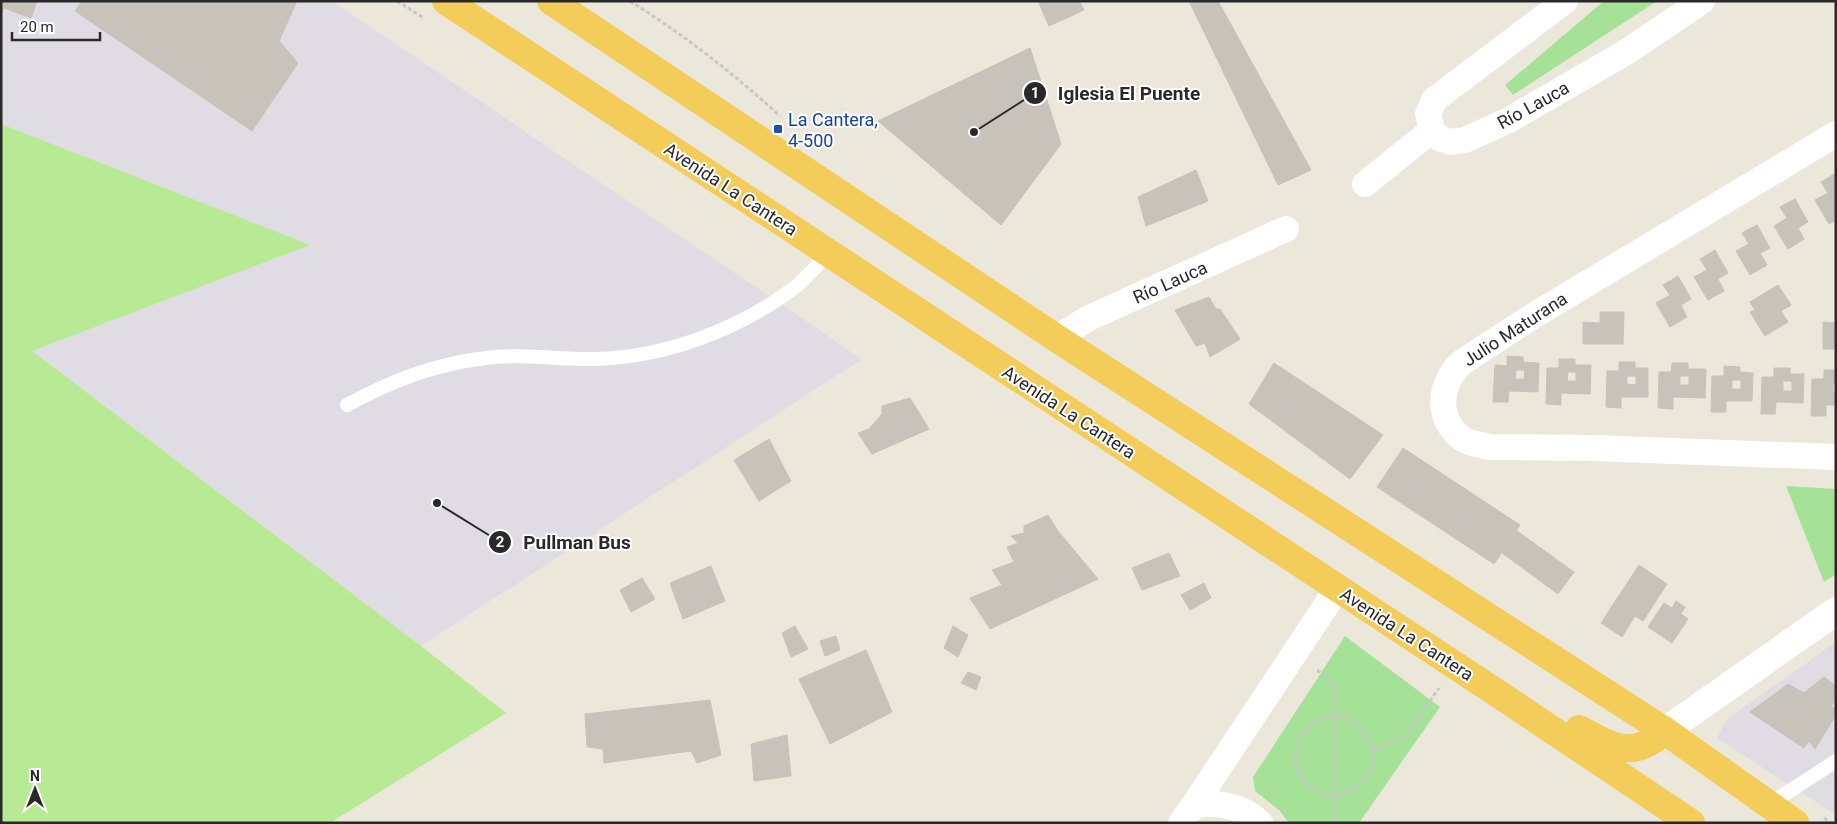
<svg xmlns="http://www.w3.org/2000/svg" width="1837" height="824" viewBox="0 0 1837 824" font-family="Roboto,sans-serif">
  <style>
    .industrial { fill: #dfdce4 }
    .green { fill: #a6e198 }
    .pitch { fill: #b8e994 }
    .building { fill: #c7c3bb; stroke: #c7c3b5; fill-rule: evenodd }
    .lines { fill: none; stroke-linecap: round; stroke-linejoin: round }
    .path { stroke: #c7c7c7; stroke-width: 3; stroke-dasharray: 4 2.5; stroke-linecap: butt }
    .service { stroke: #fff; stroke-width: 14 }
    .minor { stroke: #fff; stroke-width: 26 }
    .secondary { stroke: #fff; stroke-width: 28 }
    .trunk { stroke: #f4cc5a; stroke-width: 28 }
    .transit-dot { fill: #1a4fb4; stroke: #fff; stroke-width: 2 }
    .labels { text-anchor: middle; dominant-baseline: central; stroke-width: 4; stroke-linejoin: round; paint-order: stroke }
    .street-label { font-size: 18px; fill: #292929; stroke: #fff }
    .transit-label { font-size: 18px; fill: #164399; stroke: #fff; text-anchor: start }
    .leader { fill: none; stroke: #292929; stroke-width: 2 }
    .callout-dot { fill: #292929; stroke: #fff; stroke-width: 2 }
    .mark-label { font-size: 15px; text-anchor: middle; font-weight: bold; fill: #fff }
    .callout-label { font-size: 19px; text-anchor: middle; font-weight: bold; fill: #292929; stroke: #fff; stroke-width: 4; stroke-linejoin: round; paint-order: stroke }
  </style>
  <rect width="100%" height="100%" fill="#ebe7db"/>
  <g class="industrial">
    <polygon points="1,1 332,1 862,359 421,646 32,351 309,245 1,124"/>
    <polygon points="1836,642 1836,815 1717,738 1727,719"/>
  </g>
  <g class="green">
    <polygon points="1604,1 1657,1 1513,95 1505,85"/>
    <polygon points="1786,486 1836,489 1836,574 1824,582"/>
    <polygon points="1345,636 1440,707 1359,823 1289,823 1280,811 1255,791 1253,777"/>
  </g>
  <polygon class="pitch" points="1,124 310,245 32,351 421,646 506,713 330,823 1,823"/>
  <g class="building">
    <polygon points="1,1 37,1 31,18 4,8 1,15"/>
    <polygon points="82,1 297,1 279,41 298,63 252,131 75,11"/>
    <polygon points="1038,1 1079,1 1084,10 1049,26"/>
    <polygon points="1189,1 1218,1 1311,170 1278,185"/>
    <polygon points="1030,48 1061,144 1001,225 878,121"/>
    <polygon points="1196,170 1208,201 1146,226 1138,197"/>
    <polygon points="1836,173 1836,220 1829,224 1815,200 1828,193 1821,182"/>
    <polygon points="1795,199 1808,222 1798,228 1804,239 1788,249 1774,226 1787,218 1780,207"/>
    <polygon points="1757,225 1770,248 1760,253 1767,265 1750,275 1736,251 1749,244 1742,233"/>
    <polygon points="1715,250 1728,273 1718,279 1724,291 1708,300 1694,277 1707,270 1700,259"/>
    <polygon points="1678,276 1691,299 1681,305 1687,317 1670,327 1656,303 1670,295 1663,285"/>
    <polygon points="1778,285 1791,305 1781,311 1788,322 1765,336 1750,312 1755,310 1750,302"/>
    <polygon points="1209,297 1216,309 1220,309 1240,339 1210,357 1205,343 1196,346 1175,310"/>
    <polygon points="1600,312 1624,312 1623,344 1583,344 1583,322 1600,323"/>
    <polygon points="1823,322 1836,323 1836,349 1823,349"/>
    <path d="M1507,356L1523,357V362L1539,363L1538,392L1509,391L1508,402H1493L1495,365L1507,366ZM1516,370H1525L1524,379H1515Z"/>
    <path d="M1559,359H1575V365H1591L1590,394L1561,393V405L1546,404L1547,368H1559ZM1568,372H1576V381H1567Z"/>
    <path d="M1619,362H1635V368H1648V397H1621V408L1606,407L1607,371H1619ZM1627,376H1636V385L1627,384Z"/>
    <polygon points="1274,363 1383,435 1350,479 1249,404"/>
    <path d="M1672,363H1688V369H1706L1705,398L1673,397V409L1658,408L1659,372H1671ZM1680,376H1689V385H1680Z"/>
    <path d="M1724,366L1740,367V372L1753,373L1752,401H1726V412H1711L1712,376H1724ZM1732,380H1741V389H1732Z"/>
    <path d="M1774,368H1790V374H1804L1803,403L1776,402L1775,414H1761L1762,377H1774ZM1783,381H1792V391H1783Z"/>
    <polygon points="1824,370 1836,370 1836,384 1833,384 1833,393 1836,393 1836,405 1826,405 1826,416 1811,416 1812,379 1824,379"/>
    <polygon points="910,398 929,429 872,454 858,433 869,429 882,414 882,406"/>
    <polygon points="769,439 791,481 759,501 734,460"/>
    <polygon points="1403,448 1520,525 1494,564 1377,487"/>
    <polygon points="1048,515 1058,531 1098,579 990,629 970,598 1002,585 992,570 1014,562 1007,547 1018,543 1011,536 1024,533 1024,526"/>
    <polygon points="1517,531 1574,572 1558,594 1502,553"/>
    <polygon points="1169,553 1180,576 1142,590 1132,568"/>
    <polygon points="1639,565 1667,584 1643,621 1635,616 1622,637 1601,623"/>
    <polygon points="711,566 725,601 683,619 670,583"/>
    <polygon points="642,578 655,599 631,612 620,590"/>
    <polygon points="1204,583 1211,598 1190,610 1181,595"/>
    <polygon points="1676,601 1685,607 1681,614 1688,619 1672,643 1648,627 1664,603 1672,608"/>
    <polygon points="795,626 808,649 791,657 782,633"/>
    <polygon points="953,626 968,635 958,657 944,648"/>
    <polygon points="836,636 840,650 825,656 820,641"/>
    <polygon points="866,650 892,712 830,744 799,679"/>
    <polygon points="968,672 981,677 976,690 961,683"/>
    <polygon points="1824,677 1836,686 1836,700 1831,706 1836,710 1836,715 1815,749 1809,741 1804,748 1750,712 1788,684 1804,693"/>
    <polygon points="710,700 721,755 697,763 691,751 604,763 603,749 587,747 585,714"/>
    <polygon points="787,735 791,776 754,781 751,744"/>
  </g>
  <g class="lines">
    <g class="path">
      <polyline points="397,1 422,17"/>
      <path d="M630,1C684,35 733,73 780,116"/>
      <polyline points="1317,670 1335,683 1335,823"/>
      <circle cx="1334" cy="756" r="39"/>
      <polyline points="1373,751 1406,735 1439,688"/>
      <polyline points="1824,818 1831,823"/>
    </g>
    <g class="service">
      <path d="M347,405C393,380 435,364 486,358C523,353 560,360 596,359C665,357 738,330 794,288C807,278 817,265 828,253"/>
      <polyline points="1768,805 1836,761"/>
    </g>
    <g class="minor">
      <polyline points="1565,1 1434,100 1428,114 1432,130 1439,138 1451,142 1465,140 1509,120 1628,51 1702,1"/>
      <path d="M1836,134L1533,316L1461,363C1439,384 1435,419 1463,439C1471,444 1480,445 1490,447L1593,448L1836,457"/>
      <polyline points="1365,184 1432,130"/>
      <polyline points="1056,338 1089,318 1286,229"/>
      <path d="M1194,805C1218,802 1242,805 1260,823"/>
      <polyline points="1181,823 1194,805 1337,589"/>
    </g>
    <polyline class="secondary" points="1665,731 1836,611"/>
    <g class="trunk">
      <polyline points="446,1 1500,695 1691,823"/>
      <polyline points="551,1 1056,338 1665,731 1795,823"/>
      <path d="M1579,729C1600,740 1622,756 1646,744C1653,741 1659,735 1665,731"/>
    </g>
  </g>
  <rect class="transit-dot" x="773" y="124" width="10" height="10" rx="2.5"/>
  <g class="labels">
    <g class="street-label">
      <text transform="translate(1533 105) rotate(-29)">Río Lauca</text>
      <text transform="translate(731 189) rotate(33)">Avenida La Cantera</text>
      <text transform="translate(1170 282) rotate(-24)">Río Lauca</text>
      <text transform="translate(1515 329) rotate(-33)">Julio Maturana</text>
      <text transform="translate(1069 412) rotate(33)">Avenida La Cantera</text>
      <text transform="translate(1407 634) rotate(33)">Avenida La Cantera</text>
    </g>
    <g class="transit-label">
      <text x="788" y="119">La Cantera,<tspan x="788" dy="21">4-500</tspan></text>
    </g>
  </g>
  <path class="leader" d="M974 132L1035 93M437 503L500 542"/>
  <g class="callout-dot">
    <circle cx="974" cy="132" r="5"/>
    <circle cx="437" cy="503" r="5"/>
    <circle cx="1035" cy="93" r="12"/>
    <circle cx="500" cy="542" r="12"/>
  </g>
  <g class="mark-label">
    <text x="1035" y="98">1</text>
    <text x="500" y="547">2</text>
  </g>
  <g class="callout-label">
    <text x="1129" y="100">Iglesia El Puente</text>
    <text x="577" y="549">Pullman Bus</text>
  </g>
  <rect width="1837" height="824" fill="none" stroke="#292929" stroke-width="5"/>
  <g transform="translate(35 789)" stroke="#ffffff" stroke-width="4" paint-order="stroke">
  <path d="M0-4L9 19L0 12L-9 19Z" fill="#292929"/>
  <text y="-8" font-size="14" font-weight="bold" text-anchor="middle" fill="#292929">N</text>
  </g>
  <path d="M12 32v8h88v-8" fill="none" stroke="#292929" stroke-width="2.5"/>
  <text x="20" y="32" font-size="15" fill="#292929" stroke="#ffffff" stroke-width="4" paint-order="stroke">20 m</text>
</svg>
